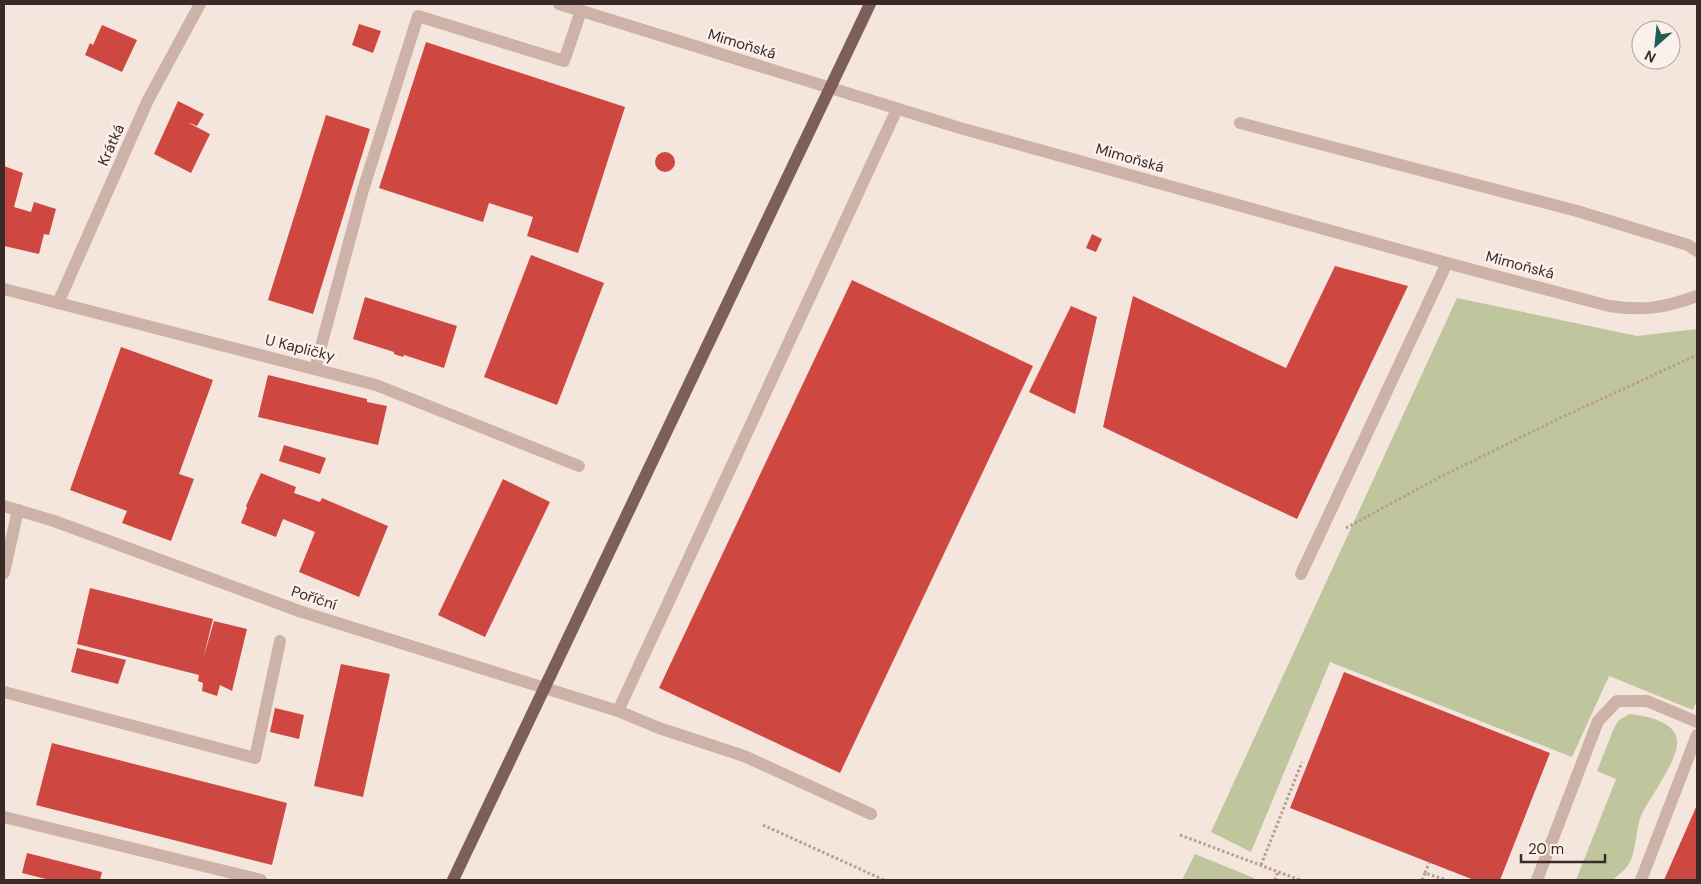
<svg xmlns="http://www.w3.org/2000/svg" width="1701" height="884" viewBox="0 0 1701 884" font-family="'DM Sans',sans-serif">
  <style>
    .green { fill: #bfc59c }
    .building { fill: #ce4841 }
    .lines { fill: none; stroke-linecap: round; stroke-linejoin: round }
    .path { stroke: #ba9b92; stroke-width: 3; stroke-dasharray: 2.5 2.5; stroke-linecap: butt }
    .minor { stroke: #cdb2a8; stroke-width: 12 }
    .major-bridge { stroke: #7d5e59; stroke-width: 12 }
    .labels { text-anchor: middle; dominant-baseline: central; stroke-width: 5; stroke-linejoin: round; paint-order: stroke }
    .street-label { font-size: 15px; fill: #3a2b29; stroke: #fbf0ea }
  </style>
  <rect width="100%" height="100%" fill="#f4e5dd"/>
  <g class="green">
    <polygon points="1457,298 1637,336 1697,329 1697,700 1693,710 1609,676 1572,757 1330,662 1251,852 1211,832"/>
    <path d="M1630,714C1646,716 1675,721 1677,740C1680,758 1649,798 1641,816C1636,828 1636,853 1629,864C1625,870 1618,875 1613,880H1576L1616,779L1597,771L1614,728L1619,720Z"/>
    <polygon points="1195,854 1254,878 1253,880 1182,880"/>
  </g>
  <g class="building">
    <polygon points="359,24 381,31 373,53 352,45"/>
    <polygon points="102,25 137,40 122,72 85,55 90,43 93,45"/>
    <polygon points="426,42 625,107 578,253 527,236 533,217 489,203 483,222 379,188"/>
    <polygon points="178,101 204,114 197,126 187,122 210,134 191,173 154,154"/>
    <polygon points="326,115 370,129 313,314 268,300"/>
    <circle cx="665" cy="162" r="10"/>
    <polygon points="4,166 23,173 14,207 31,212 34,202 56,209 49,235 44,234 39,254 4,246"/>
    <polygon points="1092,234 1102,239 1096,252 1086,248"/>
    <polygon points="531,255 604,283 557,405 484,377"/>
    <polygon points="1335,266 1408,286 1297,519 1103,427 1133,296 1286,368"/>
    <polygon points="852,280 1033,366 840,773 659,688"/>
    <polygon points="365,297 457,326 444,368 404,355 403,357 394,354 394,352 353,339"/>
    <polygon points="1071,306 1097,317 1075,414 1029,392"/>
    <polygon points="121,347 213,380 179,474 194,479 171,541 122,523 127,511 70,490"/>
    <polygon points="268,375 367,399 367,402 387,406 378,445 258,417"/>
    <polygon points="284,445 326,458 320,474 279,461"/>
    <polygon points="261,473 296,487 294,493 320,502 322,498 388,526 359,597 299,572 315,532 283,519 276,537 241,523 247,508 246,506"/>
    <polygon points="503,479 550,502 485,637 438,615"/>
    <polygon points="90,588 213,619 203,659 214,621 247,629 232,691 220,685 217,696 202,691 203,683 198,681 199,675 77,644"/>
    <polygon points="77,648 126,660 118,684 71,672"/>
    <polygon points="341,664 390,674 363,797 314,786"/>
    <polygon points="1344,672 1550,753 1500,880 1474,880 1290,808"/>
    <polygon points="275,708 304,715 299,739 270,732"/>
    <polygon points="52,743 287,803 272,865 36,805"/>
    <polygon points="1697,805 1697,880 1664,880"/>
    <polygon points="27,853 102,872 100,880 50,880 22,873"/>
  </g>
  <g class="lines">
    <g class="path">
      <polyline points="1346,528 1438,478 1558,419 1697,355"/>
      <polyline points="763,825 884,880"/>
      <polyline points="1180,835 1300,880"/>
      <polyline points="1261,865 1302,762"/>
      <polyline points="1425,873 1429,863"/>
      <polyline points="1275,880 1278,872"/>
      <polyline points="1422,880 1425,873 1446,880"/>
    </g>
    <g class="minor">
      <path d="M559,4L960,128L1447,263L1609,306C1644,311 1664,308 1697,296"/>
      <polyline points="1240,123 1577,211 1688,245 1697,251"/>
      <polyline points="4,289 376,385 579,466"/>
      <polyline points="58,303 148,100 200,4"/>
      <polyline points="315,369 363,190 418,16 564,61 581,11"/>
      <polyline points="4,506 54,521 299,611 618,711 659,728 744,756 871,814"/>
      <polyline points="4,573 18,510"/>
      <polyline points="1301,574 1447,263"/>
      <polyline points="4,692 255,758 280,641"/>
      <polyline points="618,711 897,109"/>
      <polyline points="4,817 261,880"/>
      <polyline points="1537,880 1598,721 1617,701 1647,701 1697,722"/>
      <polyline points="1641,880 1697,735"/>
    </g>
    <polyline class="major-bridge" points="453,880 870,4"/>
  </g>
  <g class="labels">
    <g class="street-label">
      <text transform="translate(742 44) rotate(17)">Mimoňská</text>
      <text transform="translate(111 145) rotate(-66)">Krátká</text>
      <text transform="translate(1130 158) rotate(16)">Mimoňská</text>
      <text transform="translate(1520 265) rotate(15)">Mimoňská</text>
      <text transform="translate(300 348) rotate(14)">U Kapličky</text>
      <text transform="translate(314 598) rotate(18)">Poříční</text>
    </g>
  </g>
  <rect width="1701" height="884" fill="none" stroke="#3a2b29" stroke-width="10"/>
  <g transform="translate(1656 45) rotate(207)"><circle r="24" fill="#fbf0ea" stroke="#aea19d"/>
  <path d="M0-4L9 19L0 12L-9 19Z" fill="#1b5f56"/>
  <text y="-8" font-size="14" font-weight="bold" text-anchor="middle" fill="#3a2b29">N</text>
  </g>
  <path d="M1521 854v8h84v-8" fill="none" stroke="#3a2b29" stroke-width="2.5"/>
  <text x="1528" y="854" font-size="15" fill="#3a2b29" stroke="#fbf0ea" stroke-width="4" paint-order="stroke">20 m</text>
</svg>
